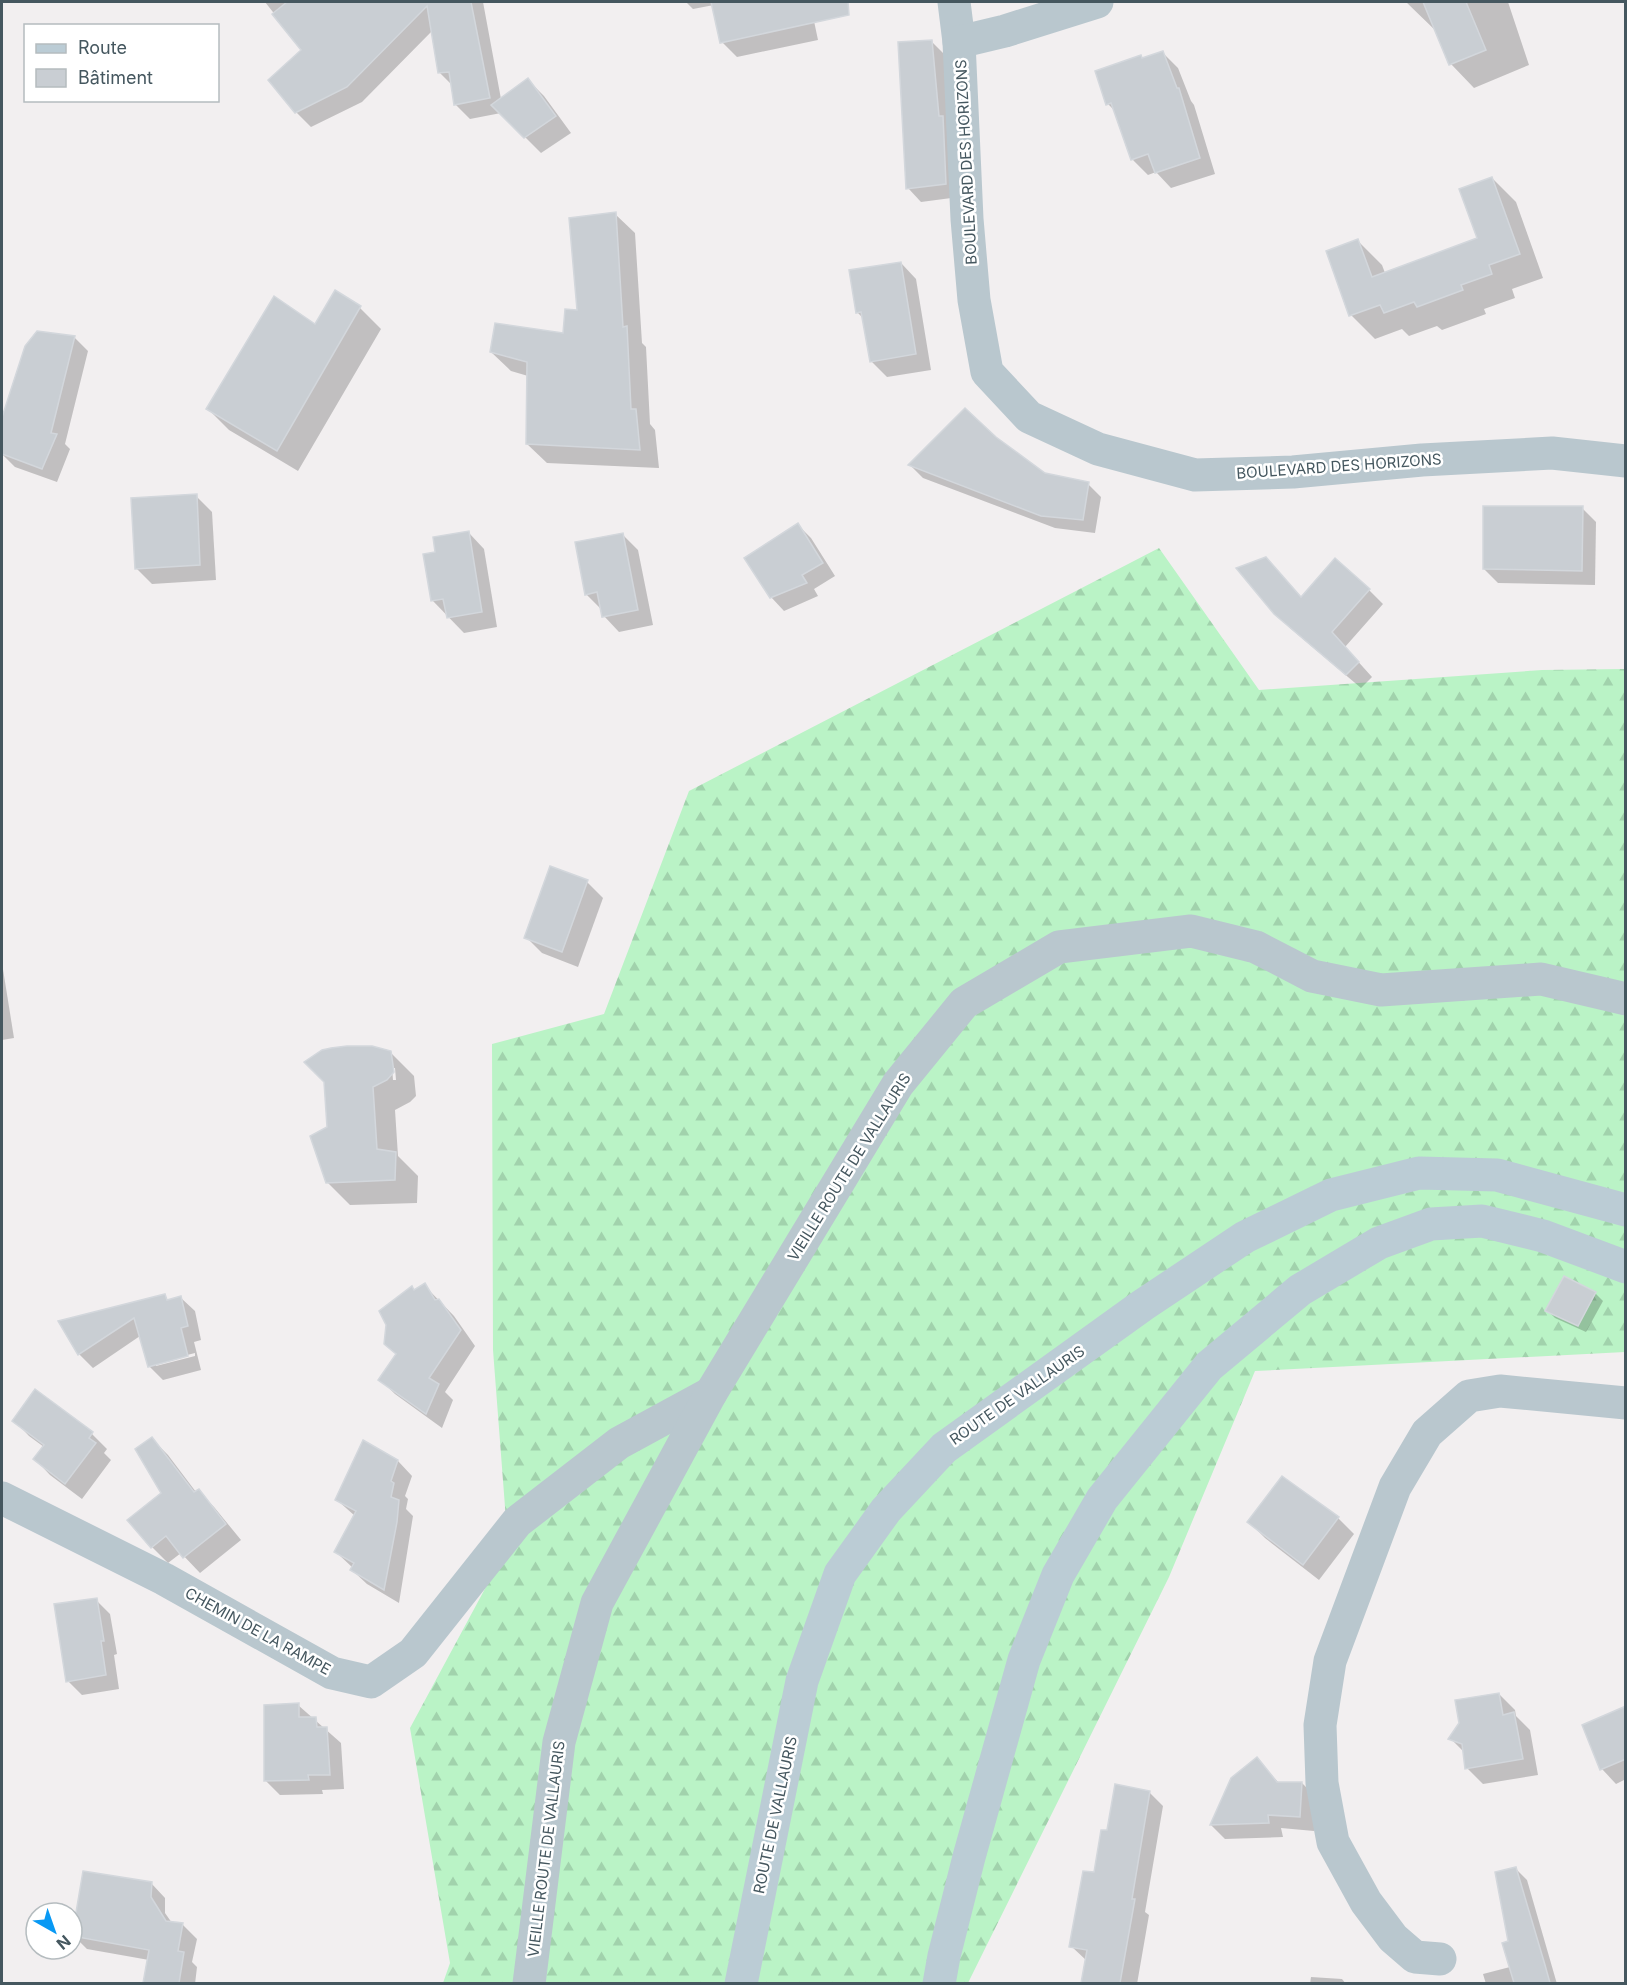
<svg xmlns="http://www.w3.org/2000/svg" width="1627" height="1985" viewBox="0 0 1627 1985" font-family="Inter,sans-serif">
  <style>
    .forest { fill: url(#forest-firs) }
    .shadow { fill: #0003; fill-rule: evenodd }
    .building { fill: #c9ced3; stroke: #d3d7dc; stroke-width: 1.5 }
    .lines { fill: none; stroke-linecap: round; stroke-linejoin: round }
    .street { stroke: #b9c7ce; stroke-width: 33 }
    .secondary { stroke: #bbccd5; stroke-width: 33 }
    .labels { text-anchor: middle; dominant-baseline: central; stroke-width: 5; stroke-linejoin: round; paint-order: stroke }
    .street-label { font-size: 15px; fill: #45575f; stroke: #fff }
  </style>
  <defs>
    <pattern id="forest-firs" width="22" height="20" patternUnits="userSpaceOnUse" patternTransform="scale(1.5)"><rect width="22" height="20" fill="#baf3c6"/><path d="M5 1l3.5 6h-7zM16 11l3.5 6h-7z" fill="#a1d2ac"/></pattern>
  </defs>
  <rect width="100%" height="100%" fill="#f2eff0"/>
  <polygon class="forest" points="1159,548 1259,690 1542,670 1625,669 1625,1352 1255,1371 1169,1577 968,1983 443,1983 450,1963 410,1728 508,1546 493,1350 492,1044 604,1014 689,791"/>
  <g class="shadow">
    <polygon points="265,2 483,2 501,99 528,80 544,96 571,133 541,153 501,113 470,119 455,104 452,85 440,73 433,30 362,102 311,127 296,112 303,50"/>
    <polygon points="686,2 810,2 818,40 737,57 722,42 714,5 693,9"/>
    <polygon points="1406,2 1508,2 1529,65 1474,88 1451,64 1437,32"/>
    <polygon points="932,42 945,55 959,197 921,202 908,188"/>
    <polygon points="1163,53 1178,68 1191,101 1194,105 1215,174 1171,188 1156,172 1148,175 1133,160 1116,112 1108,104 1143,59"/>
    <polygon points="1492,178 1516,202 1543,278 1512,289 1515,298 1484,309 1486,314 1442,330 1437,326 1409,336 1402,329 1375,339 1351,315 1358,241 1382,265 1385,273 1479,239"/>
    <polygon points="615,214 635,233 642,343 646,347 650,424 655,430 659,468 547,463 527,444 528,376 511,371 491,352 564,335 579,312"/>
    <polygon points="901,263 916,279 931,370 887,377 871,361 863,318 857,312"/>
    <polygon points="335,292 360,308 381,329 298,471 229,430 208,409 316,326"/>
    <polygon points="74,337 88,351 65,444 70,449 57,482 15,467 2,454 3,442 2,440 2,422 27,347"/>
    <polygon points="995,438 1044,474 1088,484 1101,497 1095,533 1055,528 923,478 910,465"/>
    <polygon points="196,496 212,512 216,580 152,584 136,568"/>
    <polygon points="1582,508 1596,522 1595,585 1498,583 1484,569"/>
    <polygon points="798,525 811,538 835,576 814,589 818,596 784,611 771,597"/>
    <polygon points="469,533 484,549 497,627 464,633 432,600 437,553"/>
    <polygon points="623,535 638,550 653,625 619,632 604,616 601,609 586,594"/>
    <polygon points="1266,558 1302,598 1369,590 1383,604 1345,647 1372,677 1361,688 1290,628 1275,613"/>
    <polygon points="587,882 603,898 578,967 542,953 526,937"/>
    <polygon points="2,963 14,1038 2,1040"/>
    <path d="M391,1053L414,1076L416,1096L410,1102L395,1110L398,1156L418,1176L417,1203L350,1205L327,1182L329,1127ZM392,1068H395L396,1080H393Z"/>
    <polygon points="424,1285 454,1316 475,1346 445,1392 453,1400 442,1428 395,1394 380,1379 397,1355 385,1344 414,1291"/>
    <polygon points="1595,1293 1603,1301 1586,1332 1555,1318 1547,1310"/>
    <path d="M164,1296L169,1301L181,1298L195,1311L201,1340L194,1342L201,1370L163,1380L149,1366L140,1336L93,1368L79,1354L60,1322ZM195,1353V1356L156,1366V1363Z"/>
    <polygon points="14,1420 92,1434 107,1449 104,1453 111,1460 82,1499 50,1475 35,1459 44,1447 29,1436"/>
    <polygon points="152,1439 168,1455 196,1492 198,1491 214,1507 241,1540 200,1573 181,1553 168,1563 152,1547 163,1493"/>
    <polygon points="398,1461 412,1476 405,1496 408,1499 406,1509 413,1516 399,1603 367,1584 352,1570 353,1568 336,1552 355,1516 337,1500"/>
    <polygon points="1338,1518 1354,1534 1319,1580 1265,1538 1249,1522"/>
    <polygon points="96,1600 110,1614 117,1654 114,1655 119,1689 82,1695 68,1681"/>
    <polygon points="1499,1694 1515,1710 1516,1716 1530,1730 1538,1775 1483,1784 1467,1768 1465,1753 1450,1738"/>
    <polygon points="298,1705 341,1743 344,1789 322,1790 323,1794 280,1795 265,1780"/>
    <polygon points="1626,1709 1626,1779 1616,1784 1602,1769"/>
    <polygon points="1257,1759 1279,1783 1302,1783 1316,1797 1314,1831 1281,1828 1283,1837 1225,1839 1211,1825 1232,1779"/>
    <polygon points="1149,1792 1163,1806 1145,1912 1149,1915 1137,1984 1083,1984 1087,1961 1071,1946 1108,1832"/>
    <polygon points="1516,1869 1527,1880 1557,1984 1486,1984 1483,1974 1510,1967 1510,1942"/>
    <polygon points="151,1883 165,1898 165,1913 172,1923 183,1925 197,1939 192,1962 197,1967 195,1984 145,1984 149,1960 87,1949 73,1935"/>
    <polygon points="1311,1977 1342,1979 1346,1984 1310,1984"/>
  </g>
  <g class="building">
    <polygon points="287,2 471,2 490,98 454,105 449,72 438,73 427,6 347,87 295,113 268,80 301,50 272,14"/>
    <polygon points="711,2 848,2 849,15 720,43"/>
    <polygon points="1423,2 1466,2 1486,50 1449,65"/>
    <polygon points="932,40 939,116 943,116 946,184 906,189 898,42"/>
    <polygon points="1163,51 1177,88 1179,88 1200,158 1155,173 1148,154 1131,160 1111,103 1106,105 1095,71 1141,55 1142,58"/>
    <polygon points="528,78 556,116 524,138 491,105"/>
    <polygon points="1492,177 1520,254 1489,265 1492,274 1461,285 1463,290 1417,307 1414,302 1384,313 1380,305 1349,316 1326,251 1358,239 1372,277 1477,238 1459,189"/>
    <polygon points="616,212 623,327 627,326 631,409 636,409 640,450 526,444 527,362 490,352 495,323 563,333 565,309 577,310 569,218"/>
    <polygon points="901,262 916,354 870,362 861,312 856,313 849,270"/>
    <polygon points="335,290 361,306 277,451 206,409 274,296 315,324"/>
    <polygon points="37,331 75,336 51,433 57,434 42,469 2,454 2,417 25,346"/>
    <polygon points="965,408 996,437 1045,473 1089,482 1083,520 1041,516 908,465"/>
    <polygon points="197,494 200,565 135,569 131,498"/>
    <polygon points="1483,506 1583,506 1582,571 1483,569"/>
    <polygon points="798,523 823,563 802,575 807,583 770,598 744,558"/>
    <polygon points="469,531 482,612 447,618 443,599 431,601 423,554 435,552 433,537"/>
    <polygon points="623,533 638,610 602,617 597,592 585,595 575,542"/>
    <polygon points="1266,557 1301,597 1335,558 1370,589 1332,632 1359,662 1346,675 1274,614 1236,568"/>
    <polygon points="550,866 588,880 562,952 524,938"/>
    <polygon points="372,1046 391,1051 394,1072 387,1080 373,1087 377,1149 396,1152 395,1180 326,1183 310,1136 327,1127 324,1082 304,1062 322,1050 331,1048 347,1046"/>
    <polygon points="1564,1276 1596,1292 1578,1326 1545,1311"/>
    <polygon points="425,1283 435,1300 439,1299 461,1330 429,1378 439,1384 426,1414 378,1380 396,1354 384,1344 386,1325 379,1311 412,1286 414,1290"/>
    <polygon points="165,1294 167,1300 181,1296 188,1326 181,1328 188,1356 148,1367 134,1318 78,1355 58,1321"/>
    <polygon points="35,1389 93,1432 89,1438 96,1443 65,1484 33,1459 44,1445 12,1421"/>
    <polygon points="152,1437 194,1492 199,1489 226,1524 183,1558 166,1536 151,1548 127,1520 161,1493 135,1449"/>
    <polygon points="363,1440 398,1460 391,1481 394,1483 391,1497 399,1500 397,1522 384,1590 350,1570 354,1563 334,1552 356,1511 335,1500"/>
    <polygon points="1282,1476 1339,1517 1303,1565 1247,1522"/>
    <polygon points="97,1598 104,1641 101,1641 106,1675 66,1682 54,1604"/>
    <polygon points="1499,1693 1503,1715 1514,1712 1523,1759 1465,1769 1462,1744 1448,1739 1459,1723 1455,1700"/>
    <polygon points="299,1703 299,1717 316,1717 317,1727 327,1727 330,1775 308,1775 309,1780 264,1781 264,1705"/>
    <polygon points="1626,1706 1626,1759 1600,1770 1582,1725"/>
    <polygon points="1257,1757 1277,1782 1302,1782 1300,1817 1268,1815 1269,1823 1210,1825 1231,1778"/>
    <polygon points="1115,1784 1150,1791 1132,1899 1135,1899 1120,1983 1081,1983 1087,1950 1069,1947 1083,1871 1094,1872 1101,1830 1107,1830"/>
    <polygon points="1516,1867 1545,1965 1550,1983 1514,1983 1502,1943 1508,1941 1495,1872"/>
    <polygon points="83,1871 152,1882 151,1897 166,1921 183,1923 178,1951 184,1952 179,1983 143,1983 149,1950 72,1936"/>
  </g>
  <g class="lines">
    <g class="street">
      <polyline points="954,2 959,42 967,219 974,300 987,372 1029,417 1098,449 1195,475 1293,472 1422,460 1552,453 1626,461"/>
      <polyline points="959,42 1005,31 1097,2"/>
      <polyline points="2,1498 164,1579 332,1673 371,1682 413,1653 517,1522 619,1443 711,1393"/>
      <polyline points="1440,1959 1415,1957 1393,1938 1366,1902 1333,1842 1322,1783 1320,1725 1330,1661 1395,1487 1427,1433 1469,1396 1500,1391 1626,1403"/>
      <polyline points="529,1984 559,1742 597,1603 711,1393 898,1084 964,1003 1059,947 1191,931 1256,947 1312,976 1381,990 1541,979 1626,999"/>
    </g>
    <g class="secondary">
      <polyline points="741,1984 802,1681 840,1574 886,1510 944,1448 1143,1305 1245,1237 1331,1195 1419,1173 1497,1175 1626,1210"/>
      <polyline points="939,1984 944,1956 969,1857 1024,1660 1058,1575 1102,1499 1209,1366 1300,1290 1379,1243 1431,1224 1482,1221 1543,1236 1626,1267"/>
    </g>
  </g>
  <g class="labels">
    <g class="street-label">
      <text transform="translate(966 162) rotate(-93)">BOULEVARD DES HORIZONS</text>
      <text transform="translate(1339 466) rotate(-4)">BOULEVARD DES HORIZONS</text>
      <text transform="translate(849 1167) rotate(-58)">VIEILLE ROUTE DE VALLAURIS</text>
      <text transform="translate(1017 1395) rotate(-35)">ROUTE DE VALLAURIS</text>
      <text transform="translate(258 1631) rotate(29)">CHEMIN DE LA RAMPE</text>
      <text transform="translate(775 1815) rotate(-78)">ROUTE DE VALLAURIS</text>
      <text transform="translate(546 1849) rotate(-83)">VIEILLE ROUTE DE VALLAURIS</text>
    </g>
  </g>
  <rect width="1627" height="1985" fill="none" stroke="#45575f" stroke-width="6"/>
  <rect x="24" y="24" width="195" height="78" fill="#ffffff" stroke="#b5bcbf" stroke-width="1.5"/>
  <rect x="36" y="44" width="30" height="9" fill="#bbccd5" stroke="#b5bcbf" stroke-width="1.5"/>
  <text x="78" y="54" font-size="18" fill="#45575f">Route</text>
  <rect x="36" y="69" width="30" height="18" fill="#c9ced3" stroke="#b5bcbf" stroke-width="1.5"/>
  <text x="78" y="84" font-size="18" fill="#45575f">Bâtiment</text>
  <g transform="translate(54 1931) rotate(140)"><circle r="28" fill="#ffffff" stroke="#b5bcbf" stroke-width="1.5"/>
  <path d="M0-4.5L10 22L0 15L-10 22Z" fill="#0899f4"/>
  <text y="-9" font-size="16" font-weight="bold" text-anchor="middle" fill="#45575f">N</text>
  </g>
</svg>
